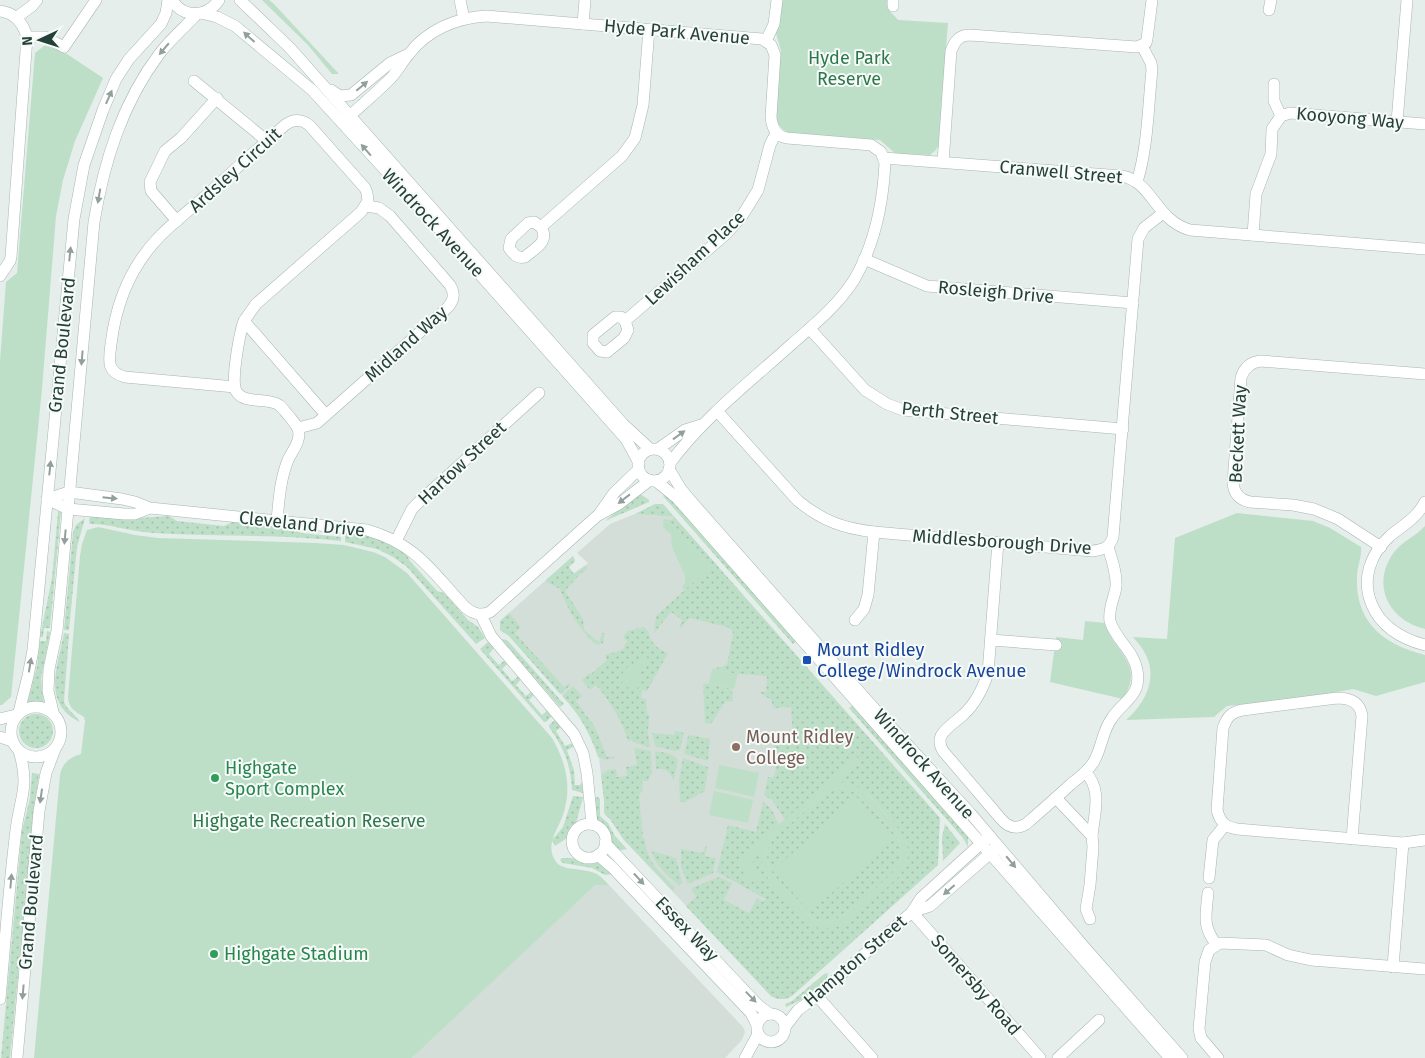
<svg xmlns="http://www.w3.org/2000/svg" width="1425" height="1058" viewBox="0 0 1425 1058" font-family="'Fira Sans',sans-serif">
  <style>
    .built { fill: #d3ded9 }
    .grass { fill: url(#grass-dots) }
    .park { fill: #bedfc7; fill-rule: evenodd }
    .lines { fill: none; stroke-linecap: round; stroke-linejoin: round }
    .minor-casing { stroke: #a7b6b1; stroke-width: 12 }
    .minor { stroke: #fff; stroke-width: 11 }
    .oneway { fill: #92a09c }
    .transit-dot { fill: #1a4fb4; stroke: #f6faf8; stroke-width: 2 }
    .education-dot { fill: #8d6e63; stroke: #f6faf8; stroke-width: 2 }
    .leisure-dot { fill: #2e9e5b; stroke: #f6faf8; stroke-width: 2 }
    .labels { text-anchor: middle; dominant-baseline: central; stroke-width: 4; stroke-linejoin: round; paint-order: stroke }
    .street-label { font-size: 18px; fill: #244039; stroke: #f6faf8 }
    .park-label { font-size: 18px; fill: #2e774b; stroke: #f6faf8 }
    .transit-label { font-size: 18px; fill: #164399; stroke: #f6faf8; text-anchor: start }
    .education-label { font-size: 18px; fill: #785e54; stroke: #f6faf8; text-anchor: start }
    .leisure-label { font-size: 18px; fill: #27864d; stroke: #f6faf8; text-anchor: start }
  </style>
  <defs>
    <pattern id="grass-dots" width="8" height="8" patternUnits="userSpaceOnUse" patternTransform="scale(1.25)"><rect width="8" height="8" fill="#bedfc7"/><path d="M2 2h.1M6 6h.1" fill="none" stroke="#a3c0ac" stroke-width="1.8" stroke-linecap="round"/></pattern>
  </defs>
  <rect width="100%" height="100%" fill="#e5eeea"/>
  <g class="built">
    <polygon points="635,514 674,517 716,564 938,865 793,995 787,999 777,999 771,996 624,840 610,819 605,815 604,800 599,758 592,738 583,721 571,705 509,636 500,630 501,620 573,556 575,561 569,567 573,574 588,563 577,553 610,524"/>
    <polygon points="595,884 609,885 743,1027 745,1032 742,1040 725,1058 412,1058"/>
  </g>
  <g class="grass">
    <polygon points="667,492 798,640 793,644 663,496"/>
    <polygon points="639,493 649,500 649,502 605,521"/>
    <path d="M655,504H663L940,818L938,865L793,995C786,1000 779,1000 771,996L686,906L696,897L691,888L719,877L732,883L724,900L749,913L757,898L763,902L766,899L717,872L728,825L756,832L763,802C771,806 775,816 779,825L749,851L761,849L765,874L799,915L803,920L836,927L847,921L898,877C920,849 901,831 882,810C877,804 870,794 863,791C855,787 846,785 837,782L861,762L857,757L785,820L772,800L764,795L768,777H774L777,763L771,762L774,745L777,744L776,737L793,736L791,707L774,708L771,700L759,692H766L767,676L738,674L712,669L724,666L727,664L733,634L732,630L727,627L689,618L681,628L679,626L683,621L671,612L654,633L656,616L710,567L673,524L663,521L664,519L672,520L674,517L635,514Z"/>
    <polygon points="60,510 61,512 50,628 44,628 43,637 40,637 52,578 58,512"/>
    <path d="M90,516L139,518L169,516L177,521L224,526L232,522L296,529L301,533L341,537V541C279,534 216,537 154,533C132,532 112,524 90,524L89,522Z"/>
    <polygon points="85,518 77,547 69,630 64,630 73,532 76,525"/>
    <path d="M345,530C364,535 403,542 410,561L437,591L444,593L468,620L478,627L485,638L476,644L407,567L393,557L377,549L345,542Z"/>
    <path d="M573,556L575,561L569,567L574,574L586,566L587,569L580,574L565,591L583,619L584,630L599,642L602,633H605L603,643L597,645C581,633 566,607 560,589L545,581Z"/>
    <polygon points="509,613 521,627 515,633 564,687 569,683 571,685 560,694 509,636 500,630 500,621"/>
    <path d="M644,627C652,634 647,633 652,641C655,647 662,650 668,653L647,691L642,690L641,698L646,699L647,714L649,715L648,734L650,746L648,747L633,742L632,740L628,741C622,720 610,701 596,685L590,690L582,680L590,673L591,674L607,660L605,655L622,650L627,641L623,637L627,631Z"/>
    <polygon points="47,631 50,632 49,638 41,679 44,704 35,703 27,705 37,666 40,641 46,641"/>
    <path d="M64,633L69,634L64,702C68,711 76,715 80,722C41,703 58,666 64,633Z"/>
    <polygon points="501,639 507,640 564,704 560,707"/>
    <polygon points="488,642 494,648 489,654 499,665 505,660 508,663 502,669 512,681 519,676 521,679 516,685 526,696 532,691 535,694 529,700 542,715 548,710 553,715 546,722 544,722 480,649"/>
    <polygon points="709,683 732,689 733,701 725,702 711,724 705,723 703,684"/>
    <path d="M573,686L582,696L576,701L595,727L607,757L614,756L615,758L606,760L598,757C590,733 580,715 562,696Z"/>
    <polygon points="854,704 968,835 968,847 963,838 849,708"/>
    <circle cx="36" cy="731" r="17"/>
    <path d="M556,719L562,726L556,731L565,746L573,743L575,746L567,750L574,770L575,785H580L582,782L583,793L572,790C570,763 565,750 549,727V725Z"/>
    <polygon points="675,731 684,733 680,750 674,751 655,746 652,733 674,735"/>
    <polygon points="690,735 710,739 708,761 684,754 688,736"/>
    <path d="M634,748L651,751L652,772L648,781H642L643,790L639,795L643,838L645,839C647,864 659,870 675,888L673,891L624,840L610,819L604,813V800L601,775L608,770L616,769L617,777L627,776L626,767L637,765Z"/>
    <path d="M655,751C663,753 673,752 678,760L674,780H673C670,771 665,768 656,769Z"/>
    <polygon points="683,758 708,767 705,791 685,802 680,802 679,779"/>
    <polygon points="32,773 39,774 34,811 10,1058 1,1058 22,831 30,798"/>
    <path d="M842,788C859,791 868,804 878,815C887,826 900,836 901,850C902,856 900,863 896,868C889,879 843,919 831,921C820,923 811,918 804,911L769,869L767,857L768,848L774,838L824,794L836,789Z"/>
    <polygon points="573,796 583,797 576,823 569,831 567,838 555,846 552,840 563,827"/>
    <polygon points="598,797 600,799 600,816 608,823 615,836 627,849 618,851 611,842 608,830 595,818 595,798"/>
    <polygon points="945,824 960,843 943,861 942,837"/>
    <polygon points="705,846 707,846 705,856 716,858 713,873 688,884 681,867 681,849 703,853"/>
    <path d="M652,851L676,858L682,882L679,886C669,876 654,865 652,851Z"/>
    <polygon points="562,858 571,858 597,862 614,874 605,875 592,868 563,863 560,860"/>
    <polygon points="828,973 826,983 801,1000 786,1007 785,1004 792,1001 824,974"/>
  </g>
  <g class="park">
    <polygon points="262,0 269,0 273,3 339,74 332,74 308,45"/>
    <path d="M782,0H889L888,9L898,20L948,23L939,136C940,146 938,149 930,155L896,154L880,140L789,133C781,129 777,125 775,116L781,51L776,33Z"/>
    <polygon points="49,42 103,78 75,141 63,180 56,216 42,389 11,697 2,705 0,705 0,361 6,282 17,273 35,53"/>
    <path d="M1237,513L1313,521L1330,528L1361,547C1362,557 1357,567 1357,577C1355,623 1385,645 1425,655V682L1376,696L1353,689L1301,699L1227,706L1214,717L1126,720C1143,705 1156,683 1148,660C1145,651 1139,644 1133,637L1167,639L1175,538Z"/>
    <polygon points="663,521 673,524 710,567 684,590 682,587 685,583 685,576 672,547 671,534 663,527"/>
    <path d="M1425,526V629C1388,620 1370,583 1395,551C1403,541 1416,536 1425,526Z"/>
    <path d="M98,527L135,535L158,538L316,543L344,545L373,552L385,557L407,573L552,738C563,757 569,776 567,797C566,805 564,813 561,820C555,834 545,848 557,863C564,871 587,868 597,874C602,877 605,881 609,885H595L412,1058H34L60,775C62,764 69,757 81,754L85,721L84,717C75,712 68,707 68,697L80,556L82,544L87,530Z"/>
    <path d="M1085,621L1105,623C1114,654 1146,663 1123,699L1050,682L1056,637L1083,640Z"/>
    <polygon points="646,656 651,662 639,671 638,688 622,687 623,670"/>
    <polygon points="712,669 738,674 734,689 709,683"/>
    <path d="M857,757L861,762L838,782C861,782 872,799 886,815C896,826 909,837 908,854C907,860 905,866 902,872C895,882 853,919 842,924C835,928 827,929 819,928C802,924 791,906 780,893C768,880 759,868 761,850L753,856L748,851ZM842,788C859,791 868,804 878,815C887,825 900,836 901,850C902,856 900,863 896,868C889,879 843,919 831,921C820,923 811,919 804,911L769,869L767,857L768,848L774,838L824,794L836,789Z"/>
    <polygon points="719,765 759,773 754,797 715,788"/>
    <polygon points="714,791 753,800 748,823 709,815"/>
    <polygon points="857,797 893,839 810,912 773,870"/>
    <polygon points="749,855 761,877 749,884 738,862"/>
  </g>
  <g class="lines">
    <defs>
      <g id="minor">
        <path d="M172,0C184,19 207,17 219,0"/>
        <polyline points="240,0 290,48 623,424 650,449"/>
        <polyline points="460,0 464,19"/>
        <polyline points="893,6 893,0"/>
        <polyline points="1269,10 1271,0"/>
        <path d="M0,11C15,13 23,23 27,37L11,257L10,261L0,276"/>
        <polyline points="201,13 217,17 235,26 312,90 451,242 626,439 639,463"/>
        <polyline points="17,17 32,6 37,0"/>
        <polyline points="583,24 585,0"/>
        <polyline points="27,37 45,37 64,47 96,0"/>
        <polyline points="766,41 774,24 777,0"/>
        <polyline points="194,81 267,141"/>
        <polyline points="1274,84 1274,101 1281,116"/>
        <polyline points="331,90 340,96 351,95 390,63 409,54"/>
        <polyline points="1397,122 1407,0"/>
        <path d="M342,123C358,108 375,94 390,79C398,71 402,62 409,54C427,30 456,18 486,16L762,39L771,45L775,55L771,117C772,128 776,136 787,138L871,145L881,152L885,163C883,204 875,244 854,280C838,305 815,324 793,343C751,381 704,417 670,463"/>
        <path d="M884,158L1122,176C1153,182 1155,220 1190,230L1425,249"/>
        <path d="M943,162L951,51C955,41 959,35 970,35L1137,47L1146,43L1147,39L1152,0"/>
        <path d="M1137,182C1148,146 1148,107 1152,70L1151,63L1142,46"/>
        <polyline points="177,221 151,191 150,182 165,151 181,138 217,98"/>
        <path d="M541,227L534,222L528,223L511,239L509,248C514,254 517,259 525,257C535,248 550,242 541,227L622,156L635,138L643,105L649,29"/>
        <polyline points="1253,235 1256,194 1271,154 1272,129 1281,116 1290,113 1425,124"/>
        <polyline points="864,259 927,286 1133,303"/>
        <polyline points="244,321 326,415"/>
        <polyline points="625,321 621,317 615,317 593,335 593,343 600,351 607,352 624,338 628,330 625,321 726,234 742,216 758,190 770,145 776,133"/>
        <polyline points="810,329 865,390 887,404 903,410 1123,429"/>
        <path d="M235,387L125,377C106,372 109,360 111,344C116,303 132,264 161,235C176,220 192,208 208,194C233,171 259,148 285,125C294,119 302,119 310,126L365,188L367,193L368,201L361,212L256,304L244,321L242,327C239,339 231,380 236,391C244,405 267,397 279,405C283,408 286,413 289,416C292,420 296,424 298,429C302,440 292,451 288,460C280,480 279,500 277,520"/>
        <path d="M717,411L798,501C823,521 842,528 874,532L1092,551C1102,550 1110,548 1113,537L1138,239L1144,228L1163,213"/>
        <path d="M298,428L317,423L445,310C453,303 456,295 450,285L390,216L379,208L366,206"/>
        <polyline points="658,449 685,430 701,425"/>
        <circle cx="654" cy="465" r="16"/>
        <polyline points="669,469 681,489 690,500 871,705 971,814 1086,949 1182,1058"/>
        <polyline points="656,481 677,498 1170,1058"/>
        <path d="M1425,502C1417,518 1403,525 1390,536C1370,554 1361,580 1372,605C1382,628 1402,639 1425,645"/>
        <path d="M150,508L135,514H124L68,509L47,499L69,492L122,499L135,502L150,508L367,530C418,545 431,571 465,607C473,614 480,616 490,612L597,516L619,504L650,480"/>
        <polyline points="600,513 614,493 639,469"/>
        <polyline points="396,541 412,509 420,501 539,393"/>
        <path d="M998,542L988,673C983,688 976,703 964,714C957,721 946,727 941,736C939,741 940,746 943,751L1001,819C1008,827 1016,830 1026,824C1041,811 1056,798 1071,784C1079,778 1087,772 1093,763C1102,749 1102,731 1112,718C1123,701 1142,696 1137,670C1134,651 1115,639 1110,621C1108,609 1114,599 1116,587C1117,574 1112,560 1108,547"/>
        <path d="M1381,547L1338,519L1314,509L1293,505L1250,502C1240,500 1234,494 1233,483L1241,378C1244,368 1250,362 1261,361L1425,374"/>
        <polyline points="481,615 491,636 574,734 583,753 587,773 592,824"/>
        <polyline points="855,620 864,609 868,595 874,532"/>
        <polyline points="991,640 1056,645"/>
        <circle cx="36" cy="732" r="25"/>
        <polyline points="19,712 28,676 33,650 74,219 84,165 103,110 116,79 129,59 161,24 166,13 168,0"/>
        <path d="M53,712L48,691L49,669L57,631L94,222C104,162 122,103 160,53C171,39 185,27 197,14"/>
        <polyline points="0,719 16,715"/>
        <polyline points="0,737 12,741"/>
        <path d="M1085,772C1103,789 1094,815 1092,836"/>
        <polyline points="1056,798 1092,836 1093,847 1090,885 1086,909 1090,919"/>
        <circle cx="589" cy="841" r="17"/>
        <path d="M1352,839L1362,716C1360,702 1350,698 1337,698L1243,710C1231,712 1227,717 1223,728L1217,810C1220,822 1225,827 1237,829L1403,843L1425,840"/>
        <polyline points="605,843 759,1006 770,1014"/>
        <polyline points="598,855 612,867 751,1013 757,1025"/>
        <polyline points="1209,878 1213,840 1225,825"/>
        <path d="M1208,893C1206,916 1202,925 1216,944"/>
        <polyline points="912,912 1040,1058"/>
        <polyline points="912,912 930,906 995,849"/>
        <polyline points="1393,967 1403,843"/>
        <polyline points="817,996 872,1058"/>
        <path d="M0,999C5,943 9,886 16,830C20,797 30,787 19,751"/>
        <circle cx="771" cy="1028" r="14"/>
        <polyline points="785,1027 798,1010 817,996 912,912 921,898 986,839"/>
        <polyline points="17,1058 39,811 46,773 55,749"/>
        <polyline points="745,1058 758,1034"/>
        <polyline points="1058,1058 1099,1020"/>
        <polyline points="1218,1058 1201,1038 1199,1029 1205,962 1209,950 1220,943 1266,945 1288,955 1311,960 1425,969"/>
      </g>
    </defs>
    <use href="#minor" class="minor-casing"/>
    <use href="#minor" class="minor"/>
  </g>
  <defs><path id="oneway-solid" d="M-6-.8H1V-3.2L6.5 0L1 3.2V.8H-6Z" transform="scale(1.25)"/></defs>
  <g class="oneway">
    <use href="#oneway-solid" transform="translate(249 37) rotate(-138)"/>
    <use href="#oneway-solid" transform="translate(164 49) rotate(130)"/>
    <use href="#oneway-solid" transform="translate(362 86) rotate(-40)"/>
    <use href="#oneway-solid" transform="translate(109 97) rotate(-66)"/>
    <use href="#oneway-solid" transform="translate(366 150) rotate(-131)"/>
    <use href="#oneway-solid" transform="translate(99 196) rotate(100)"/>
    <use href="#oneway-solid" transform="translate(70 254) rotate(-84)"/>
    <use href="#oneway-solid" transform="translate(82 358) rotate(95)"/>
    <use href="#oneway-solid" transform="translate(679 435) rotate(-36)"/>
    <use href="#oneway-solid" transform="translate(50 468) rotate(-84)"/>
    <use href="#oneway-solid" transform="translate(110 498) rotate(6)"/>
    <use href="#oneway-solid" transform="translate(624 499) rotate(142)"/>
    <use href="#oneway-solid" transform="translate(65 537) rotate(95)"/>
    <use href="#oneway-solid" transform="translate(30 665) rotate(-81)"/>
    <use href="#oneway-solid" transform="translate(41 796) rotate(98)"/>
    <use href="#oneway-solid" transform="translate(1011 862) rotate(50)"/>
    <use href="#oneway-solid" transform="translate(639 879) rotate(47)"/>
    <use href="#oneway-solid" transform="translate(11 881) rotate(-85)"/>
    <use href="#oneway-solid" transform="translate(949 890) rotate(139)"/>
    <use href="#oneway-solid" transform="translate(23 992) rotate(95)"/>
    <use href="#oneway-solid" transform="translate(751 997) rotate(46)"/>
  </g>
  <rect class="transit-dot" x="802" y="655" width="10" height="10" rx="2.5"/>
  <circle class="education-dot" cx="736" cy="747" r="5"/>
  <g class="leisure-dot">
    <circle cx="215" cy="778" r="5"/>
    <circle cx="214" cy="954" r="5"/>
  </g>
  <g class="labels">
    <g class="street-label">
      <text transform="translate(677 32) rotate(5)">Hyde Park Avenue</text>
      <text transform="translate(1350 118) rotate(5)">Kooyong Way</text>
      <text transform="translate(235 170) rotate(-42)">Ardsley Circuit</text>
      <text transform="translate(1061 172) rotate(5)">Cranwell Street</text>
      <text transform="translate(433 223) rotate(47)">Windrock Avenue</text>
      <text transform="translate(695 258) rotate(-43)">Lewisham Place</text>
      <text transform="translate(996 292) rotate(5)">Rosleigh Drive</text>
      <text transform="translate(406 344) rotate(-42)">Midland Way</text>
      <text transform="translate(62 345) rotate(-84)">Grand Boulevard</text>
      <text transform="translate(950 413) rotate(6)">Perth Street</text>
      <text transform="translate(1238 434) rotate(-87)">Beckett Way</text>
      <text transform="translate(462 463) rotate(-43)">Hartow Street</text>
      <text transform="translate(302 524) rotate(6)">Cleveland Drive</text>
      <text transform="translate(1002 542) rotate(4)">Middlesborough Drive</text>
      <text transform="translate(924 764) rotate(48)">Windrock Avenue</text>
      <text transform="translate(31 902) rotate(-85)">Grand Boulevard</text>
      <text transform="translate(687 929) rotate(46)">Essex Way</text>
      <text transform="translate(855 961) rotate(-41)">Hampton Street</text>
      <text transform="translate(976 985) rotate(49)">Somersby Road</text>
    </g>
    <g class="park-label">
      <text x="849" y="58">Hyde Park<tspan x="849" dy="21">Reserve</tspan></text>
      <text x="309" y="821">Highgate Recreation Reserve</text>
    </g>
    <g class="transit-label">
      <text x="817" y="650">Mount Ridley<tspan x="817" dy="21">College/Windrock Avenue</tspan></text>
    </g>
    <g class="education-label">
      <text x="746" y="737">Mount Ridley<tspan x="746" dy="21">College</tspan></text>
    </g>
    <g class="leisure-label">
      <text x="225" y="768">Highgate<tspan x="225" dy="21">Sport Complex</tspan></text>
      <text x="224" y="954">Highgate Stadium</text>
    </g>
  </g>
  <g transform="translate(40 40) rotate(266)" stroke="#f6faf8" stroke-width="4" paint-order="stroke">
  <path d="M0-4L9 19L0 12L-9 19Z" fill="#244039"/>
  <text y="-8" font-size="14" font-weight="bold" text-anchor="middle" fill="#244039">N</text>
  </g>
</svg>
